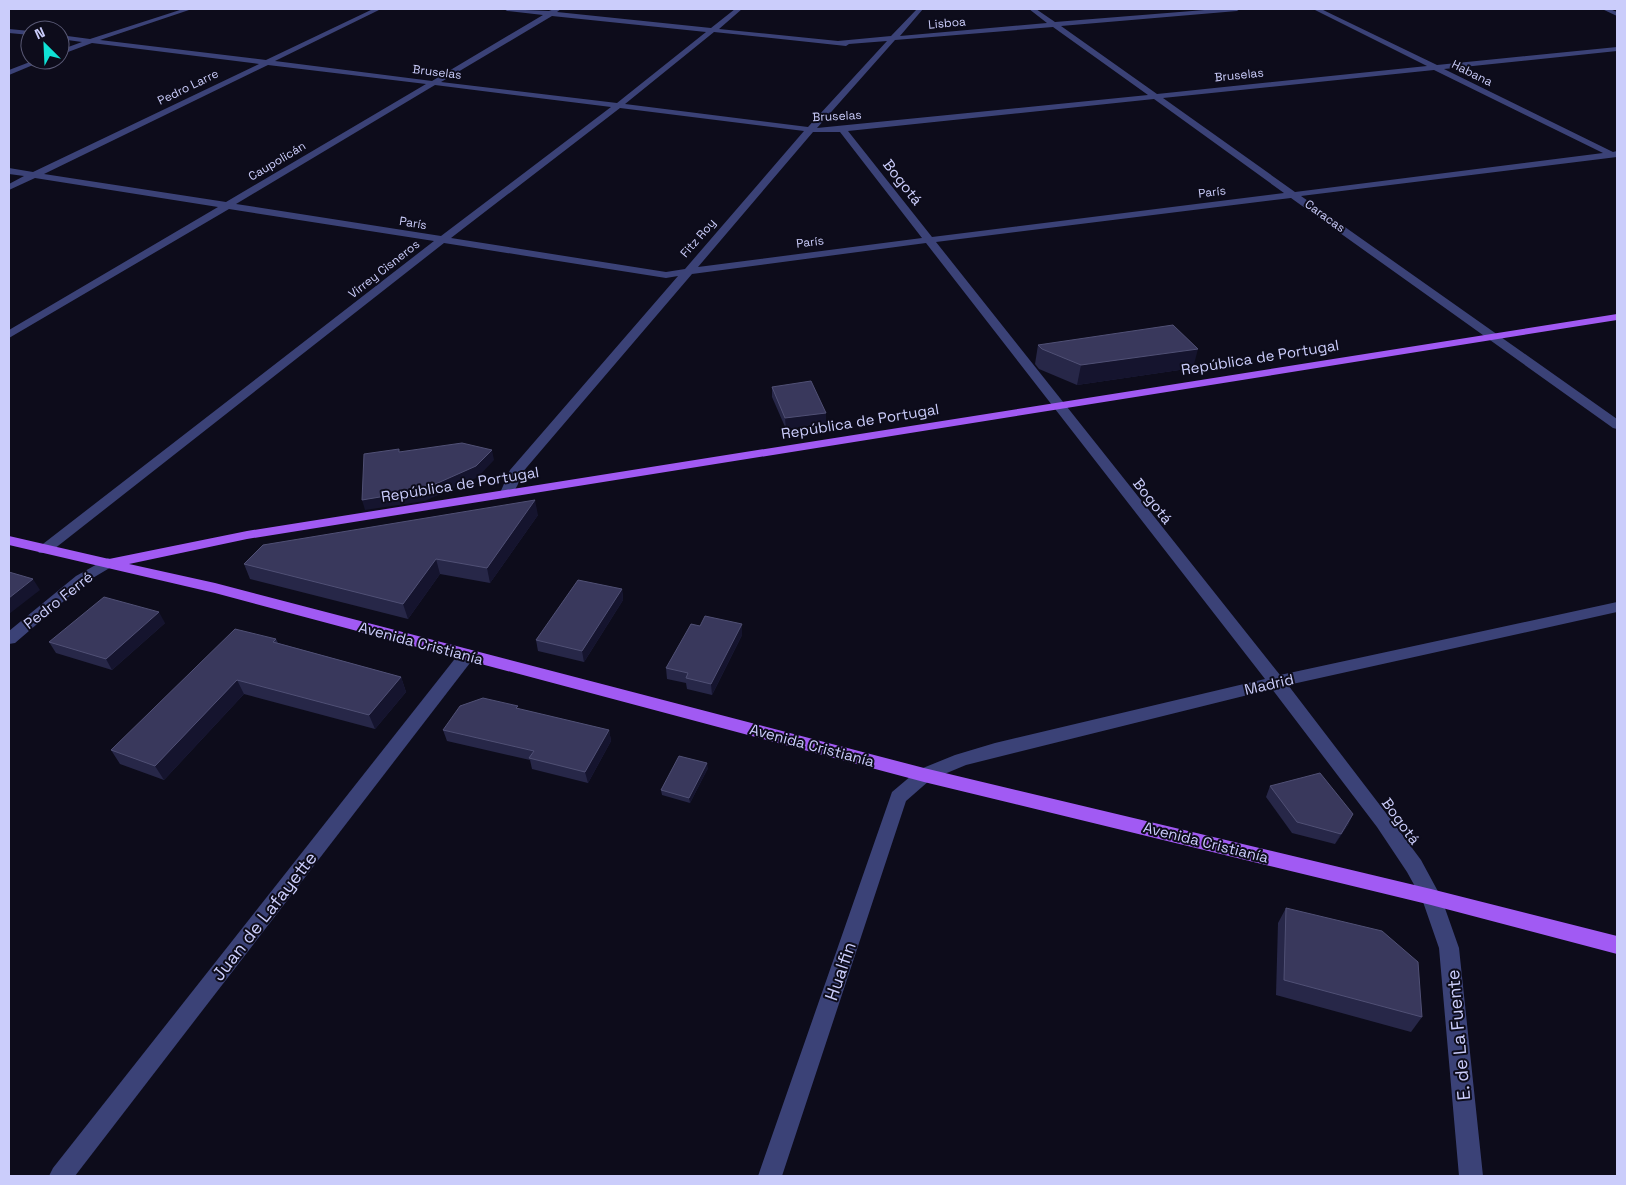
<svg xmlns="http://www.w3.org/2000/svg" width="1626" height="1185" viewBox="0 0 1626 1185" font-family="'Space Grotesk',sans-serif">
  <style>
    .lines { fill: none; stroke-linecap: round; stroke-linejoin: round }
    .minor { fill: #3b4277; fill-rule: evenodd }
    .major { fill: #a15af3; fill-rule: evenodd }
    .wall { fill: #272748 }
    .shaded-wall { fill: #15142e }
    .building { fill: #39385c; stroke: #505075 }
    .labels { text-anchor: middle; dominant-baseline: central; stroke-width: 4; stroke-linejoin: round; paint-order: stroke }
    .far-street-label { font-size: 12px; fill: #cbcdfb; stroke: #0d0c1b }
    .street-label { font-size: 15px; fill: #cbcdfb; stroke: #0d0c1b }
    .near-street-label { font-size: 18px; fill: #cbcdfb; stroke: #0d0c1b }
  </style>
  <rect width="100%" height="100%" fill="#0d0c1b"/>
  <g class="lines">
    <g class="minor">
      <path d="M183,9H192L100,40L266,60L373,9H381L275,61L432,81L543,15L507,11L504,9L549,11L554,9H561L557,12L711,28L735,9H742L719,29L838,41L891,36L917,9H923L900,36L1047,23L1029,9H1036L1055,22L1217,9H1240L1237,11L1061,26L1157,94L1427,66L1313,9H1321L1437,65L1617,47V51L1444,69L1613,152L1617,151V157L1301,196L1617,419V429L1613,428L1291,198L936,242L1280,675L1617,602V612L1288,685L1389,817L1421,860L1441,897L1459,948L1483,1176H1459L1439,948L1422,899L1407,872L1377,827L1272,689L966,765L930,780L906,801L782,1176H758L892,792L918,770L955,755L995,743L1265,679L926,243L692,274L527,467C520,475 517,494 507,497L500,493L510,470L678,276L666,278L444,243L49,553H39L37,550L39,547L434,241L229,209L9,338V330L218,207L35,178L9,190V184L24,176L9,174V168L33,172L259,64L92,43L60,55V50L82,42L60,39V35L90,39ZM552,16L706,32L617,103L441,82ZM1053,27L1148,95L817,128L895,40ZM714,32L846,46L849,44L887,41L808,127L625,104ZM268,65L426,84L226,202L44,174ZM1434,70L1603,153L1295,192L1163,98ZM435,85L611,107L441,236L236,204ZM1154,99L1284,193L932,237L848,131ZM620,108L804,131L685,269L666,272L451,238ZM813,132H840L922,238L698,267Z"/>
      <polygon points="1602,9 1610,9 1617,12 1617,16"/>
      <polygon points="9,29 30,31 30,35 9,33"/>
      <polygon points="35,60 45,60 9,75 9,70"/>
      <polygon points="108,558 113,560 115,563 113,566 86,582 15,643 9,644 9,631 76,576"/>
      <polygon points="467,649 473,651 475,655 473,659 75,1176 49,1176 53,1168 461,651"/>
    </g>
    <polygon class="major" points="1617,314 1617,320 247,539 129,564 215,583 924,768 1431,889 1617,936 1617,954 1431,905 924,782 215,593 9,545 9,536 109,559 247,531"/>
  </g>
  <g class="wall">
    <polygon points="1038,345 1193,368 1077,385 1039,369 1035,364"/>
    <polygon points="772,387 826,413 826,423 786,429 772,397"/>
    <polygon points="538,515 490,583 440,574 408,619 250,579 244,564"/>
    <polygon points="622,589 623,600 584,662 538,651 536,640"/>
    <polygon points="165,623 112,670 56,653 49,642"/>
    <polygon points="742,635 712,695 687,689 686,683 667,679 666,668"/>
    <polygon points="276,639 278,643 401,677 406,692 375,729 244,694 164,780 120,764 111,750"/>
    <polygon points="519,709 609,730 611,741 588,783 532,769 530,760 447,741 443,730"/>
    <polygon points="708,768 690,803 662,795 661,790"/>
    <polygon points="1270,786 1353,814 1348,825 1335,844 1292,833 1266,797"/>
    <polygon points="1286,908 1422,1017 1411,1032 1276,995 1278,923"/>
  </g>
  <g class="shaded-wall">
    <polygon points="1198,349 1193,368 1077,385 1081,365"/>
    <polygon points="826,413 826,423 786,429 785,418"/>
    <polygon points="492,450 494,460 478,477 425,501 365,510 362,500"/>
    <polygon points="535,500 538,515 490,583 487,568"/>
    <polygon points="436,559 440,574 408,619 403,604"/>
    <polygon points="33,579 40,590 9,614 9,598"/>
    <polygon points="622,589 623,600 584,662 582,651"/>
    <polygon points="159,612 165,623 112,670 106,659"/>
    <polygon points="742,624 742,635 712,695 711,684"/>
    <polygon points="401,677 406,692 375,729 369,715"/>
    <polygon points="237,680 244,694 164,780 155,766"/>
    <polygon points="609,730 611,741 588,783 585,772"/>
    <polygon points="707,763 708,768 690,803 689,798"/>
    <polygon points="1353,814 1348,825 1335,844"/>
  </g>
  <g class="building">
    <polygon points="1173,325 1198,349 1081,365 1042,349 1038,345"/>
    <polygon points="811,381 826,413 785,418 772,387"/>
    <polygon points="462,443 492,450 476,466 422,490 362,500 364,454 399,449 399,452"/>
    <polygon points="535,500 487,568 436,559 403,604 244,564 263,545"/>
    <polygon points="9,572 33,579 9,598"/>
    <polygon points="578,580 622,589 582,651 536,640"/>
    <polygon points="104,597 159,612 106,659 49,642"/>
    <polygon points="705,616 742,624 711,684 686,678 688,673 666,668 691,624 700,626"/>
    <polygon points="235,629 276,639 273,642 401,677 369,715 237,680 155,766 111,750"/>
    <polygon points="483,698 518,706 516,708 609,730 585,772 529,758 534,751 443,730 460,706"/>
    <polygon points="679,756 707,763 689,798 661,790"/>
    <polygon points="1320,773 1353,814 1341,834 1297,822 1270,786"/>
    <polygon points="1286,908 1382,931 1418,962 1422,1017 1284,980"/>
  </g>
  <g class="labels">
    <g class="far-street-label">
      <text transform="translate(947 23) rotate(-5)">Lisboa</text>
      <text transform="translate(437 72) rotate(7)">Bruselas</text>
      <text transform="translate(1472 73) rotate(26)">Habana</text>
      <text transform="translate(1239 75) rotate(-6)">Bruselas</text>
      <text transform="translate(188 87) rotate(-26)">Pedro Larre</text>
      <text transform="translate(837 116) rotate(-3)">Bruselas</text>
      <text transform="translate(277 161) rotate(-31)">Caupolicán</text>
      <text transform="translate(1212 192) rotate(-7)">París</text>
      <text transform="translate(1325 216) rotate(36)">Caracas</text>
      <text transform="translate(413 223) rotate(9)">París</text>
      <text transform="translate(698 238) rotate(-49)">Fitz Roy</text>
      <text transform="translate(810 242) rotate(-7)">París</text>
      <text transform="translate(384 269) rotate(-38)">Virrey Cisneros</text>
    </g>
    <g class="street-label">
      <text transform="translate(903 182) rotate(52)">Bogotá</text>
      <text transform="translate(1260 357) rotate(-9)">República de Portugal</text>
      <text transform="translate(860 421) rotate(-9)">República de Portugal</text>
      <text transform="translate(460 484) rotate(-9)">República de Portugal</text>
      <text transform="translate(1153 501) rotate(52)">Bogotá</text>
      <text transform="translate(58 600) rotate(-38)">Pedro Ferré</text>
      <text transform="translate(421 643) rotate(15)">Avenida Cristianía</text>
      <text transform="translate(1269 684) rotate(-13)">Madrid</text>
      <text transform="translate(812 745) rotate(15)">Avenida Cristianía</text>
      <text transform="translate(1401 821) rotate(54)">Bogotá</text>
      <text transform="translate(1206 842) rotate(14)">Avenida Cristianía</text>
    </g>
    <g class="near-street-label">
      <text transform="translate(264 916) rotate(-52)">Juan de Lafayette</text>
      <text transform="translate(840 971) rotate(-71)">Hualfin</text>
      <text transform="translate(1458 1035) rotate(-95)">E. de La Fuente</text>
    </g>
  </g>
  <rect width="1626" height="1185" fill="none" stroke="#cbcdfb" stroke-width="20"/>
  <g transform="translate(45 45) rotate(336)"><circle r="24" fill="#0d0c1b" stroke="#595975"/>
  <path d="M0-4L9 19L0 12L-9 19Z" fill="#10e2d5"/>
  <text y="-8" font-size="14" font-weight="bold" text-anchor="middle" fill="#cbcdfb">N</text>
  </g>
</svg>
